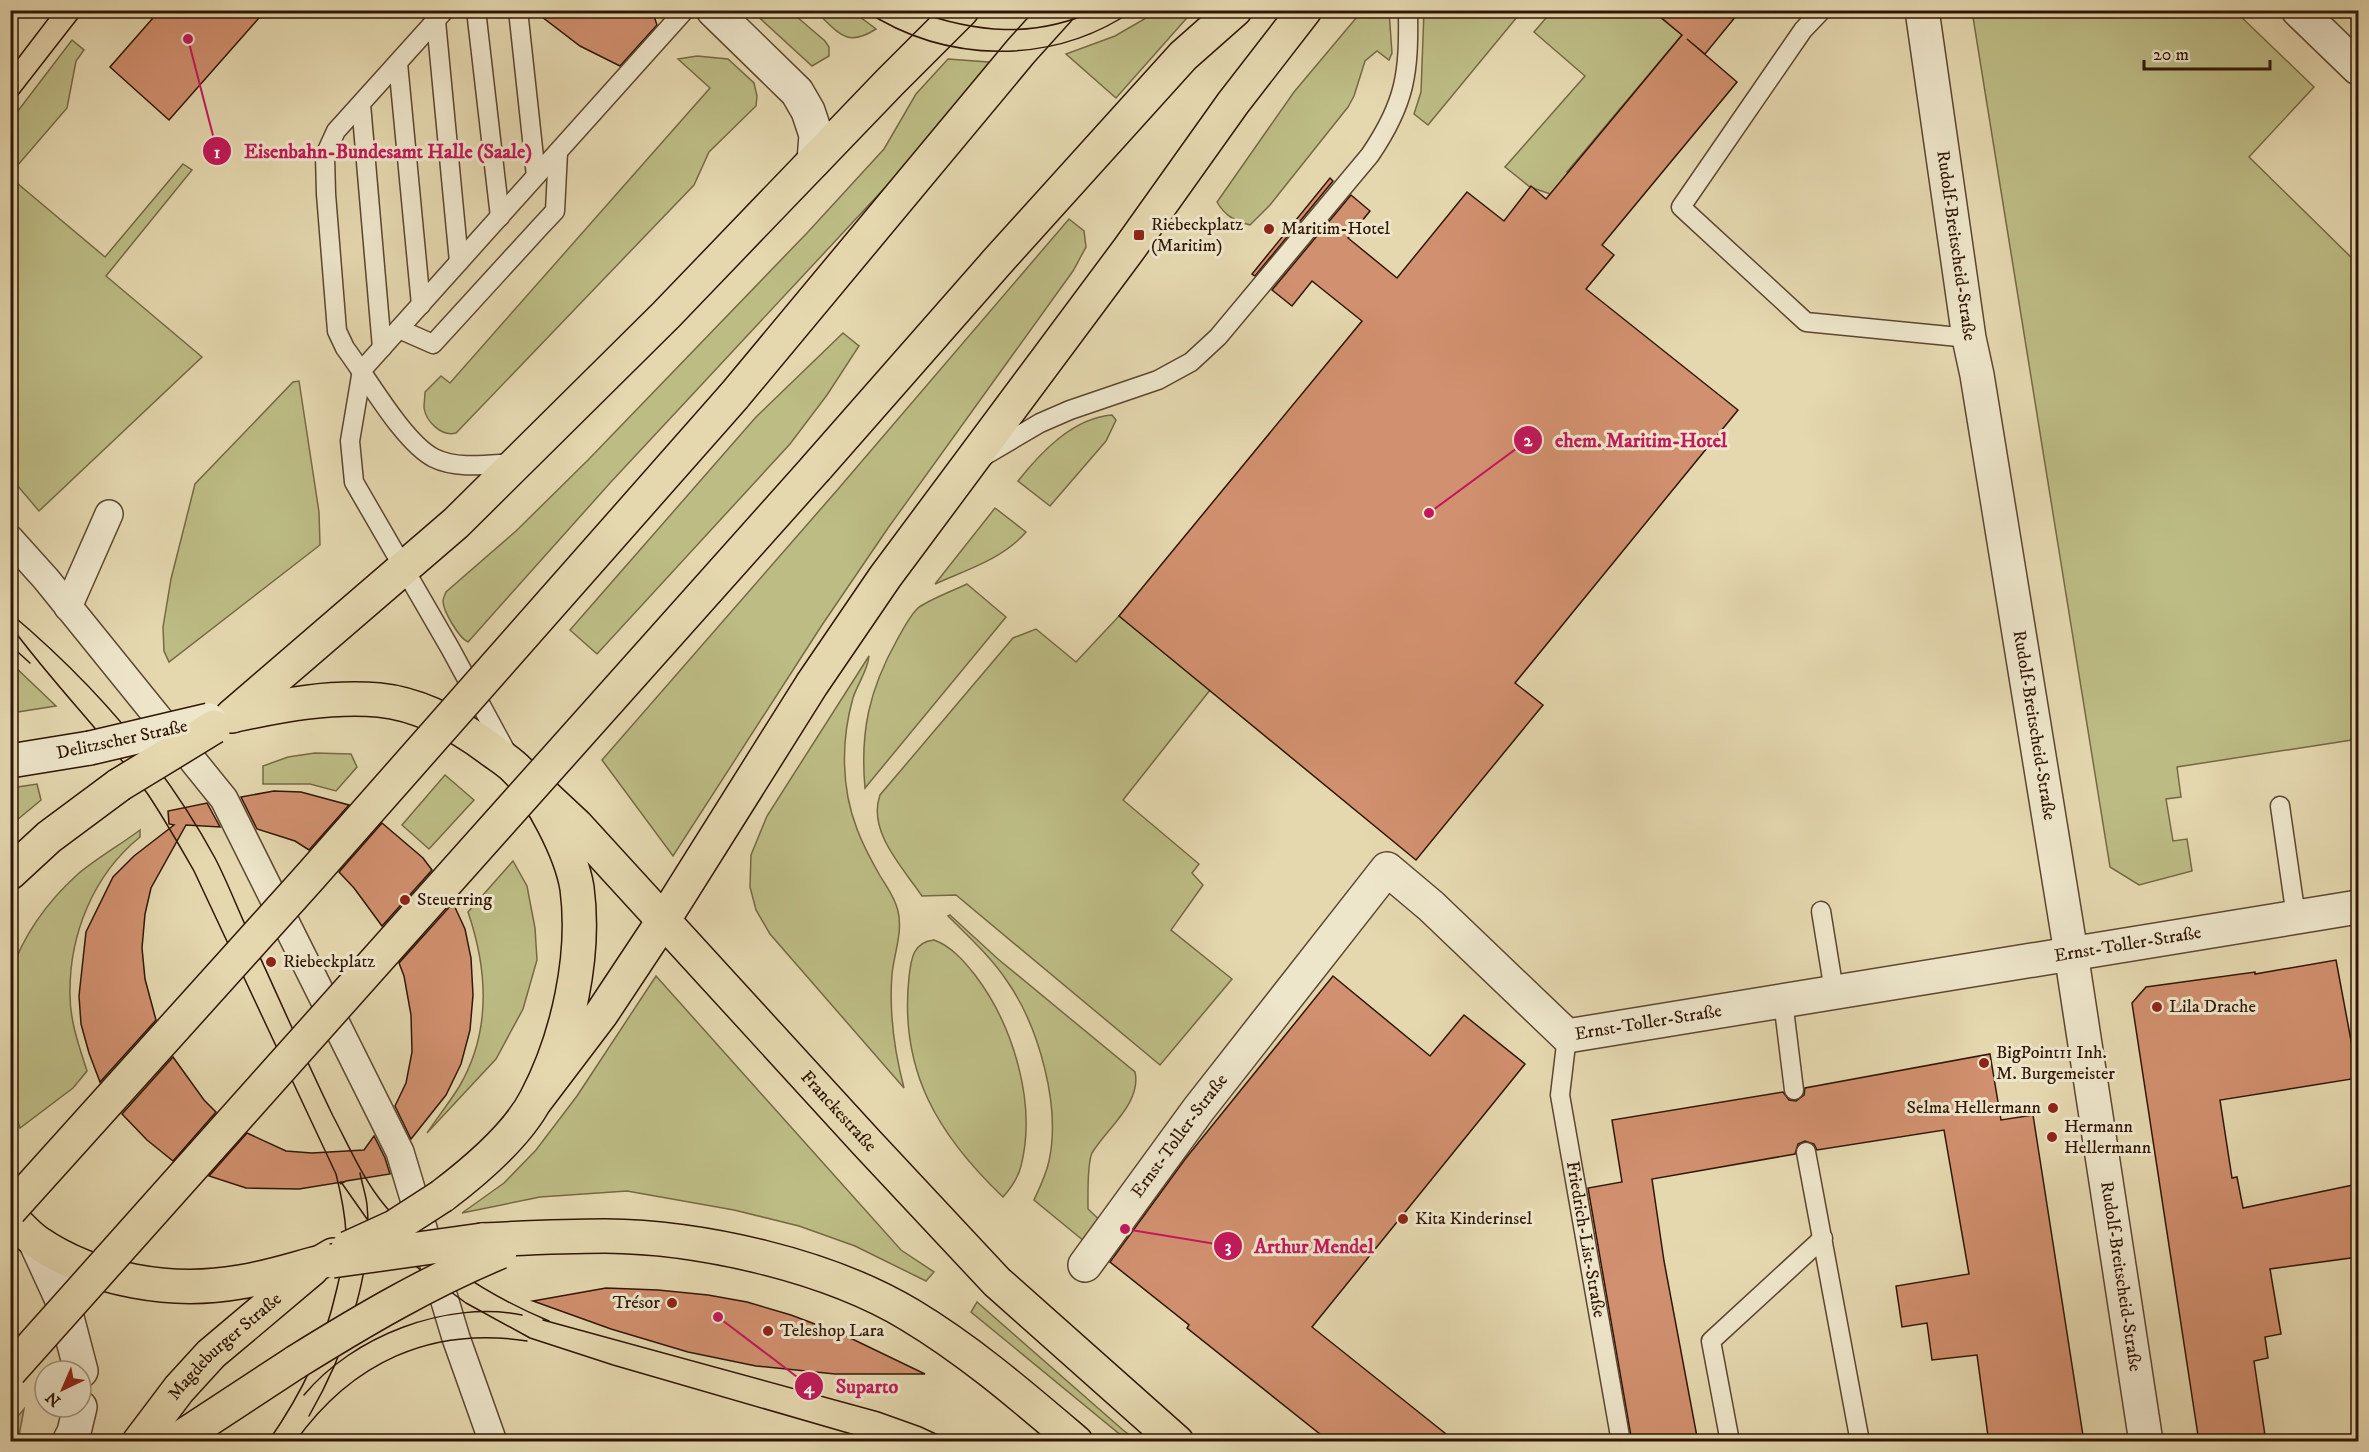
<svg xmlns="http://www.w3.org/2000/svg" width="2369" height="1452" viewBox="0 0 2369 1452" font-family="'IM FELL DW Pica',serif">
  <style>
    .green { fill: #bdbc85; stroke: #766945; stroke-width: 1.5 }
    .building { fill: #d1906f; stroke: #301605; stroke-width: 1.5 }
    .lines { fill: none; stroke-linecap: round; stroke-linejoin: round }
    .service-casing { stroke: #5d4630; stroke-width: 21 }
    .pedestrian-casing { stroke: #5d4630; stroke-width: 30 }
    .minor-casing { stroke: #5d4630; stroke-width: 36 }
    .tertiary-casing { stroke: #5d4630; stroke-width: 36 }
    .secondary-casing { stroke: #301605; stroke-width: 36 }
    .primary-casing { stroke: #301605; stroke-width: 36 }
    .service { stroke: #eee6cb; stroke-width: 18 }
    .pedestrian { stroke: #eee6cb; stroke-width: 27 }
    .minor { stroke: #eee6cb; stroke-width: 33 }
    .tertiary { stroke: #eee6cb; stroke-width: 33 }
    .secondary { stroke: #eee6cb; stroke-width: 33 }
    .primary { stroke: #e5d8af; stroke-width: 33 }
    .tram { stroke: #301605; stroke-width: 1.5 }
    .secondary-bridge-casing { stroke: #301605; stroke-width: 36; stroke-linecap: butt }
    .primary-bridge-casing { stroke: #301605; stroke-width: 36; stroke-linecap: butt }
    .secondary-bridge { stroke: #eee6cb; stroke-width: 33 }
    .primary-bridge { stroke: #e5d8af; stroke-width: 33 }
    .poi-dot { fill: #8f2418; stroke: #eee6cb; stroke-width: 2 }
    .labels { text-anchor: middle; dominant-baseline: central; stroke-width: 6; stroke-linejoin: round; paint-order: stroke }
    .poi-label { font-size: 18px; fill: #301605; stroke: #eee6cb; text-anchor: start }
    .street-label { font-size: 18px; fill: #301605; stroke: #eee6cb }
    .leader { fill: none; stroke: #c2185b; stroke-width: 2 }
    .callout-dot { fill: #c2185b; stroke: #eee6cb; stroke-width: 2 }
    .mark-label { font-size: 18px; text-anchor: middle; font-weight: bold; fill: #fff }
    .callout-label { font-size: 20px; text-anchor: middle; font-weight: bold; fill: #c2185b; stroke: #eee6cb; stroke-width: 6; stroke-linejoin: round; paint-order: stroke }
  </style>
  <rect width="100%" height="100%" fill="#e5d8af"/>
  <filter id="stains"><feTurbulence type="fractalNoise" baseFrequency=".00333" numOctaves="4"/><feColorMatrix values="0 0 0 0 .2 0 0 0 0 .09 0 0 0 0 .02 0 0 0 .5 -.17"/></filter>
  <radialGradient id="worn" r=".72"><stop offset=".6" stop-color="#630" stop-opacity="0"/><stop offset="1" stop-color="#630" stop-opacity=".3"/></radialGradient>
  <g class="green">
    <polygon points="752,11 790,11 825,41 829,47 829,56 812,66"/>
    <path d="M815,11H852L876,29C845,49 838,31 815,11Z"/>
    <polygon points="1158,11 1193,11 1116,98 1066,54 1115,36"/>
    <path d="M1362,11H1389L1392,53L1389,60L1377,51L1365,61L1354,96L1348,107L1270,205L1250,225C1235,221 1225,216 1217,202L1294,92Z"/>
    <polygon points="1424,11 1522,11 1428,125 1414,114 1421,92"/>
    <polygon points="1552,11 1652,11 1682,35 1567,172 1623,219 1530,187 1505,167 1585,76 1534,32"/>
    <polygon points="1972,11 2235,11 2314,87 2249,157 2358,264 2358,739 2177,767 2181,797 2166,799 2173,841 2187,839 2192,871 2139,885 2110,867"/>
    <polygon points="72,40 84,50 76,61 67,108 11,173 11,120"/>
    <path d="M697,56L728,59L754,83L757,96L756,106L709,152L694,185L456,433C441,437 426,421 424,408C424,403 425,397 425,392L441,376L450,383L710,88L678,59Z"/>
    <path d="M948,59L1001,63L610,483L468,642C459,638 443,611 443,601C443,598 445,595 446,592L516,531L588,460L807,233L884,149L916,94Z"/>
    <polygon points="183,164 192,170 106,276 202,357 39,511 11,478 11,178 105,257"/>
    <polygon points="1069,219 1084,231 1086,247 1073,271 888,528 822,625 673,856 602,760 839,488"/>
    <polygon points="843,333 859,346 827,395 790,444 597,654 570,630 756,417"/>
    <polygon points="299,381 319,512 320,545 169,662 164,651 163,627 171,579 195,484 293,382"/>
    <path d="M1112,415L1116,420L1106,441L1050,506L1018,481C1041,452 1073,418 1112,415Z"/>
    <path d="M995,508L1026,532C1003,559 966,570 935,584Z"/>
    <path d="M967,584L1006,617L865,788C860,732 869,690 897,640C902,631 909,617 917,609C925,601 955,590 967,584Z"/>
    <path d="M1119,616L1210,690L1123,800L1199,864L1192,873L1203,885L1171,930L1232,979L1160,1065L956,895L922,896C903,868 867,831 880,795L1013,638L1036,629L1076,662Z"/>
    <path d="M869,656C868,670 857,685 853,698C841,740 841,788 857,829C863,845 871,860 879,874C886,886 895,897 898,911C903,932 894,954 892,974C889,1013 894,1050 904,1088L770,934L756,910L750,887L751,855L767,816Z"/>
    <polygon points="12,664 56,706 11,713"/>
    <polygon points="315,753 351,754 357,767 336,791 310,784 263,784 263,766 288,757"/>
    <polygon points="445,775 474,800 429,849 402,825"/>
    <polygon points="37,784 41,800 11,825 11,788"/>
    <path d="M140,830V837C93,875 69,935 70,995C70,1021 79,1046 87,1071L73,1088L20,1128L11,1103L10,974C23,936 48,901 78,874C97,858 120,845 140,830Z"/>
    <path d="M513,861L527,886L535,928L537,960L523,1009L496,1059L427,1133C437,1118 449,1103 459,1087C492,1031 488,971 468,912Z"/>
    <path d="M950,915L998,959L1135,1072C1142,1103 1106,1129 1092,1153C1087,1164 1088,1196 1088,1209L1106,1226L1090,1246L1034,1200C1040,1187 1046,1175 1049,1161C1061,1106 1039,1027 1007,981C991,957 969,937 948,916Z"/>
    <path d="M934,940C951,946 964,961 975,975C1013,1025 1037,1103 1021,1166C1018,1178 1011,1188 1003,1197C938,1135 899,1071 909,977C911,959 913,942 934,940Z"/>
    <polygon points="656,976 901,1250 934,1272 926,1281 855,1246 799,1226 734,1210 627,1191 540,1197 462,1213 504,1183 536,1150 577,1096"/>
    <polygon points="977,1302 1123,1430 1137,1441 1128,1441 971,1312"/>
    <polygon points="24,1409 18,1441 11,1441 11,1424"/>
  </g>
  <g class="building">
    <polygon points="160,10 266,10 169,120 110,67"/>
    <polygon points="533,10 652,10 657,25 620,66 580,46"/>
    <polygon points="1652,10 1741,10 1705,54 1687,39 1737,82 1602,245 1614,255 1586,289 1738,410 1515,683 1543,705 1416,860 1119,616 1362,321 1312,281 1292,306 1272,290 1351,195 1370,211 1348,238 1397,278 1467,192 1504,221 1531,186 1546,199 1682,35"/>
    <polygon points="1330,178 1333,181 1255,276 1252,274"/>
    <polygon points="274,791 301,792 349,805 309,850 295,841 257,829 241,797"/>
    <polygon points="207,803 220,827 186,825 151,888 145,914 142,948 145,979 156,1020 100,1082 89,1053 81,1024 79,996 86,932 113,877 134,856 174,825 169,824 168,811"/>
    <polygon points="382,823 423,858 432,870 382,926 354,888 339,872"/>
    <polygon points="453,903 465,929 471,958 473,995 470,1030 461,1064 446,1095 411,1139 395,1106 406,1083 412,1052 411,1015 404,976 399,963"/>
    <polygon points="2336,960 2358,1078 2220,1100 2232,1178 2237,1177 2243,1208 2358,1184 2358,1257 2270,1269 2281,1334 2265,1337 2268,1358 2254,1361 2266,1442 2199,1442 2132,1003 2146,987 2255,972 2255,974"/>
    <polygon points="1333,976 1430,1056 1464,1015 1525,1064 1312,1327 1456,1442 1330,1442 1187,1328 1189,1325 1110,1262 1186,1158"/>
    <polygon points="1990,1054 2001,1120 2033,1115 2084,1442 1996,1442 1995,1436 1988,1436 1977,1355 1932,1360 1927,1323 1902,1327 1896,1286 1969,1274 1944,1130 1817,1150 1814,1144 1805,1141 1798,1144 1795,1154 1652,1179 1664,1261 1698,1442 1632,1442 1588,1188 1622,1182 1612,1120 1783,1092 1789,1100 1796,1101 1804,1095 1805,1088"/>
    <polygon points="173,1057 204,1100 216,1112 173,1161 147,1140 122,1114"/>
    <polygon points="247,1133 286,1151 312,1153 364,1150 374,1136 385,1158 390,1174 346,1181 340,1184 342,1182 299,1189 246,1188 209,1176"/>
    <polygon points="606,1288 658,1290 708,1295 747,1302 791,1315 844,1335 925,1374 835,1374 756,1366 688,1352 611,1329 533,1301"/>
  </g>
  <g class="lines">
    <defs>
      <g id="service">
        <path d="M445,10L336,131L325,155L326,194L337,331L345,348C367,377 403,442 434,458C458,470 491,464 516,463"/>
        <polyline points="476,10 500,217"/>
        <polyline points="518,10 536,176"/>
        <polyline points="1822,10 1803,30 1681,207 1806,322 1969,338"/>
        <polyline points="436,21 459,262"/>
        <polyline points="398,63 421,305"/>
        <polyline points="361,104 382,348"/>
        <polyline points="399,329 433,344 540,227 555,211 558,152"/>
        <path d="M984,456L1040,423L1070,410L1158,380L1191,362L1218,337L1370,155C1406,102 1409,73 1408,10"/>
        <polyline points="508,755 450,648 354,482 350,441 362,370 685,10"/>
        <polyline points="2280,806 2296,917"/>
        <polyline points="1821,911 1834,991"/>
        <polyline points="1783,1001 1794,1090"/>
        <path id="s1" d="M1567,1036L1560,1095L1621,1442"/>
        <polyline points="1806,1152 1860,1442"/>
        <polyline points="1730,1442 1711,1341 1823,1238"/>
      </g>
      <g id="pedestrian">
        <polyline points="10,539 46,579 224,799 400,1152 456,1338 493,1442"/>
        <polyline points="68,607 109,514"/>
      </g>
      <g id="minor">
        <polyline points="713,10 797,92 808,111 816,135 814,161"/>
        <path id="s2" d="M1922,10L1969,338L1977,375L2071,953L2146,1442"/>
        <path id="s3" d="M1085,1265L1198,1110L1387,869L1431,906L1567,1036L2358,907"/>
      </g>
      <g id="tertiary">
        <polyline points="2298,10 2358,68"/>
        <polyline points="35,1241 63,1302 81,1371"/>
        <polyline points="69,1442 74,1432 80,1407"/>
      </g>
      <polyline id="secondary" points="10,761 90,748"/>
      <g id="primary">
        <polyline points="734,396 1021,51 1058,10"/>
        <polyline points="816,468 996,263 1183,56 1235,10"/>
        <path d="M235,715C283,705 330,696 379,700C419,704 458,725 490,749C498,755 508,761 515,768C541,794 571,852 577,888C586,956 568,1038 536,1099C517,1136 475,1171 442,1196"/>
        <polyline points="232,716 456,523 666,315 890,82 962,10"/>
        <path id="s4" d="M515,768L576,825L867,1143L997,1282L1177,1442"/>
        <polyline points="10,873 49,837 119,785"/>
        <polyline points="536,1100 602,1013 663,921 812,684 885,577 1129,249 1233,103 1305,10"/>
        <path d="M10,1217C19,1225 27,1235 37,1242C94,1281 172,1294 240,1282C267,1278 294,1269 321,1262L333,1255"/>
        <path d="M482,1240C523,1238 564,1236 605,1236C701,1237 827,1265 910,1315C970,1351 1023,1397 1076,1442"/>
        <path id="s5" d="M139,1442L179,1389L211,1354L312,1269"/>
        <polyline points="174,1442 296,1362"/>
      </g>
    </defs>
    <use href="#service" class="service-casing"/>
    <use href="#pedestrian" class="pedestrian-casing"/>
    <use href="#minor" class="minor-casing"/>
    <use href="#tertiary" class="tertiary-casing"/>
    <use href="#secondary" class="secondary-casing"/>
    <use href="#primary" class="primary-casing"/>
    <use href="#service" class="service"/>
    <use href="#pedestrian" class="pedestrian"/>
    <use href="#minor" class="minor"/>
    <use href="#tertiary" class="tertiary"/>
    <use href="#secondary" class="secondary"/>
    <use href="#primary" class="primary"/>
    <g class="tram">
      <path d="M864,10C946,64 1052,66 1134,10"/>
      <path d="M912,10C976,33 1033,39 1097,10"/>
      <polyline points="10,69 55,10"/>
      <polyline points="10,105 84,10"/>
      <path d="M10,613C92,682 164,764 215,858C227,881 236,905 247,929C276,991 303,1054 333,1116C349,1146 363,1180 386,1207C430,1258 487,1295 549,1321"/>
      <path d="M10,625C53,684 104,734 147,793C164,818 179,845 194,871L336,1174C341,1194 345,1213 346,1233C346,1252 341,1270 337,1288C323,1349 304,1390 268,1442"/>
      <polyline points="10,645 30,663"/>
      <polyline points="341,1182 367,1219 395,1251 466,1303 530,1338 613,1365 879,1442"/>
      <polyline points="543,1320 879,1412 921,1427 953,1442"/>
      <path d="M304,1395C353,1336 446,1300 522,1315"/>
      <path d="M309,1416C343,1357 374,1274 367,1205C366,1195 362,1184 360,1173"/>
      <path d="M295,1442C352,1362 431,1326 527,1341"/>
    </g>
    <defs>
      <polyline id="secondary-bridge" points="90,748 209,720"/>
      <g id="primary-bridge">
        <polyline points="119,785 214,727"/>
        <polyline points="10,1210 309,878 734,396"/>
        <polyline points="348,1248 394,1227 442,1196"/>
        <polyline points="332,1261 482,1240"/>
        <path d="M296,1362C362,1321 428,1282 500,1252"/>
        <polyline points="10,1371 816,468"/>
      </g>
    </defs>
    <use href="#secondary-bridge" class="secondary-bridge-casing"/>
    <use href="#primary-bridge" class="primary-bridge-casing"/>
    <use href="#secondary-bridge" class="secondary-bridge"/>
    <use href="#primary-bridge" class="primary-bridge"/>
  </g>
  <g class="poi-dot">
    <circle cx="1269" cy="229" r="6"/>
    <rect x="1133" y="229" width="12" height="12" rx="3"/>
    <circle cx="405" cy="900" r="6"/>
    <circle cx="271" cy="962" r="6"/>
    <circle cx="2157" cy="1007" r="6"/>
    <circle cx="1984" cy="1063" r="6"/>
    <circle cx="2053" cy="1108" r="6"/>
    <circle cx="2052" cy="1137" r="6"/>
    <circle cx="1403" cy="1219" r="6"/>
    <circle cx="672" cy="1303" r="6"/>
    <circle cx="768" cy="1331" r="6"/>
  </g>
  <g class="labels">
    <g class="poi-label">
      <text x="1151" y="225">Riebeckplatz<tspan x="1151" dy="21">(Maritim)</tspan></text>
      <text x="1281" y="229">Maritim-Hotel</text>
      <text x="417" y="900">Steuerring</text>
      <text x="283" y="962">Riebeckplatz</text>
      <text x="2169" y="1007">Lila Drache</text>
      <text x="1996" y="1053">BigPoint11 Inh.<tspan x="1996" dy="21">M. Burgemeister</tspan></text>
      <text x="2041" y="1108" text-anchor="end">Selma Hellermann</text>
      <text x="2064" y="1127">Hermann<tspan x="2064" dy="21">Hellermann</tspan></text>
      <text x="1415" y="1219">Kita Kinderinsel</text>
      <text x="660" y="1303" text-anchor="end">Trésor</text>
      <text x="780" y="1331">Teleshop Lara</text>
    </g>
    <g class="street-label">
      <text stroke="none"><textPath href="#s2" startOffset="238">Rudolf-Breitscheid-Straße</textPath></text>
      <text stroke="none"><textPath href="#s2" startOffset="724">Rudolf-Breitscheid-Straße</textPath></text>
      <text transform="translate(122 740) rotate(-12)">Delitzscher Straße</text>
      <text stroke="none"><textPath href="#s3" startOffset="1312">Ernst-Toller-Straße</textPath></text>
      <text stroke="none"><textPath href="#s3" startOffset="826">Ernst-Toller-Straße</textPath></text>
      <text stroke="none"><textPath href="#s4" startOffset="472">Franckestraße</textPath></text>
      <text stroke="none"><textPath href="#s3" startOffset="160">Ernst-Toller-Straße</textPath></text>
      <text stroke="none"><textPath href="#s1" startOffset="206">Friedrich-List-Straße</textPath></text>
      <text stroke="none"><textPath href="#s2" startOffset="1282">Rudolf-Breitscheid-Straße</textPath></text>
      <text stroke="none"><textPath href="#s5" startOffset="129">Magdeburger Straße</textPath></text>
    </g>
  </g>
  <path class="leader" d="M188 39L217 151M1429 513L1528 440M1125 1229L1228 1246M718 1317L809 1386"/>
  <g class="callout-dot">
    <circle cx="188" cy="39" r="6"/>
    <circle cx="1429" cy="513" r="6"/>
    <circle cx="1125" cy="1229" r="6"/>
    <circle cx="718" cy="1317" r="6"/>
    <circle cx="217" cy="151" r="15"/>
    <circle cx="1528" cy="440" r="15"/>
    <circle cx="1228" cy="1246" r="15"/>
    <circle cx="809" cy="1386" r="15"/>
  </g>
  <g class="mark-label">
    <text x="217" y="158">1</text>
    <text x="1528" y="446">2</text>
    <text x="1228" y="1252">3</text>
    <text x="809" y="1393">4</text>
  </g>
  <g class="callout-label">
    <text x="388" y="158">Eisenbahn-Bundesamt Halle (Saale)</text>
    <text x="1641" y="447">ehem. Maritim-Hotel</text>
    <text x="1314" y="1253">Arthur Mendel</text>
    <text x="867" y="1393">Suparto</text>
  </g>
  <rect width="2369" height="1452" fill="none" stroke="#e5d8af" stroke-width="36"/>
  <rect x="12" y="12" width="2345" height="1428" fill="none" stroke="#301605" stroke-width="3"/>
  <rect x="18" y="18" width="2333" height="1416" fill="none" stroke="#301605" stroke-width="1.5"/>
  <g transform="translate(63 1389) rotate(224)"><circle r="28" fill="#eee6cb" stroke="#a2937c" stroke-width="1.5"/>
  <path d="M0-4.5L10 22L0 15L-10 22Z" fill="#8f2418"/>
  <text y="-9" font-size="16" font-weight="bold" text-anchor="middle" fill="#301605">N</text>
  </g>
  <path d="M2144 60v9h126v-9" fill="none" stroke="#301605" stroke-width="3"/>
  <text x="2153" y="60" font-size="18" fill="#301605" stroke="#eee6cb" stroke-width="4.5" paint-order="stroke">20 m</text>
  <rect width="100%" height="100%" filter="url(#stains)"/>
  <rect width="100%" height="100%" fill="url(#worn)"/>
</svg>
